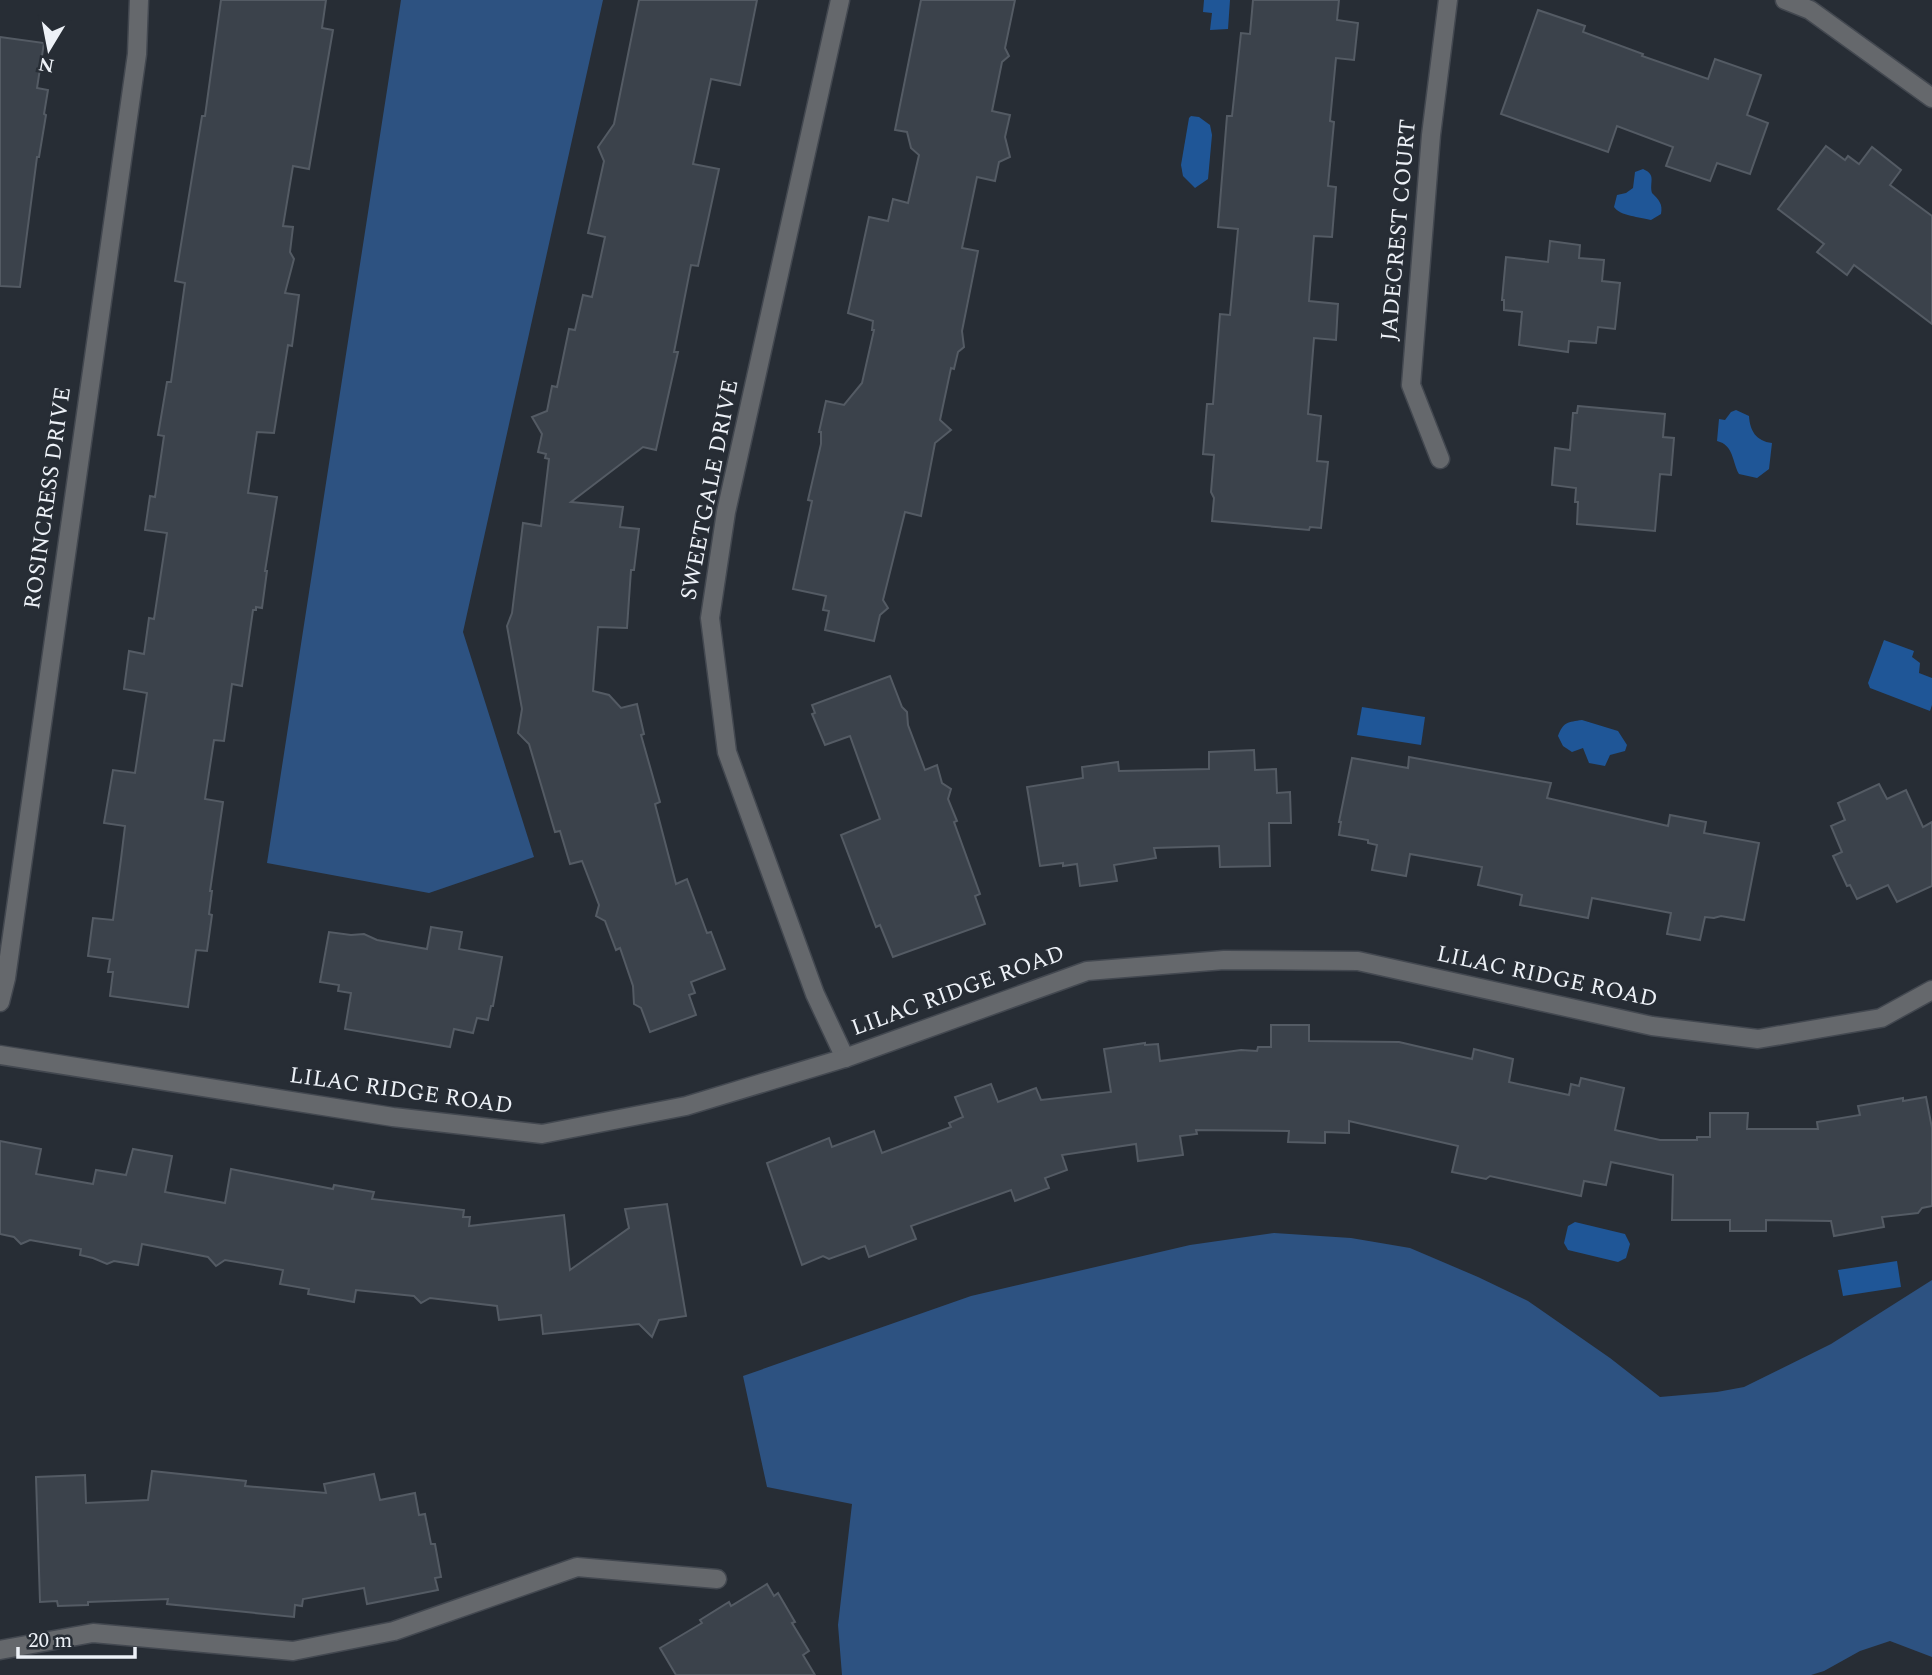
<svg xmlns="http://www.w3.org/2000/svg" width="1932" height="1675" viewBox="0 0 1932 1675" font-family="Spectral,serif">
  <style>
    .green { fill: #2d5281 }
    .water { fill: #1f5697 }
    .building { fill: #3b424b; stroke: #545b64; stroke-width: 2 }
    .lines { fill: none; stroke-linecap: round; stroke-linejoin: round }
    .street-casing { stroke: #434850; stroke-width: 21 }
    .street { stroke: #65686c; stroke-width: 18 }
    .labels { text-anchor: middle; dominant-baseline: central; stroke-width: 5; stroke-linejoin: round; paint-order: stroke }
    .street-label { font-size: 23px; fill: #edf1f7; stroke: #272d35 }
  </style>
  <rect width="100%" height="100%" fill="#272d35"/>
  <g class="green">
    <polygon points="401,0 603,0 463,632 534,857 429,893 267,863"/>
    <polygon points="1274,1233 1351,1238 1410,1248 1478,1277 1528,1301 1610,1358 1660,1397 1717,1392 1744,1387 1831,1344 1932,1280 1932,1657 1890,1641 1860,1651 1824,1671 1811,1675 842,1675 838,1625 852,1504 767,1487 743,1376 971,1296 1190,1245"/>
  </g>
  <g class="water">
    <polygon points="1204,0 1230,0 1228,29 1210,30 1212,13 1203,12"/>
    <polygon points="1191,116 1199,117 1210,125 1212,135 1208,179 1195,188 1183,176 1181,165 1189,118"/>
    <path d="M1643,169C1657,175 1649,182 1652,193C1659,200 1663,204 1661,214L1651,220C1640,217 1620,216 1614,207L1617,195L1626,193L1633,188L1635,172Z"/>
    <path d="M1736,410L1749,416C1750,431 1756,441 1772,443L1769,469L1757,478L1739,474C1732,462 1734,445 1717,441L1719,419L1725,420L1731,412Z"/>
    <polygon points="1884,640 1914,651 1912,657 1920,663 1919,673 1932,678 1932,705 1930,711 1870,688 1868,683"/>
    <polygon points="1362,707 1425,717 1421,745 1357,735"/>
    <path d="M1582,720L1618,731L1627,745L1625,751L1610,755L1605,766L1589,763L1583,748L1572,752L1563,746L1558,736C1563,722 1568,722 1582,720Z"/>
    <polygon points="1575,1222 1625,1234 1630,1244 1626,1258 1618,1262 1568,1250 1564,1243 1568,1226"/>
    <polygon points="1897,1261 1901,1287 1843,1296 1838,1270"/>
  </g>
  <g class="building">
    <polygon points="221,0 326,0 322,28 333,30 309,169 293,166 283,226 293,227 290,252 294,259 285,293 299,295 292,346 288,345 274,433 257,432 248,493 277,497 265,571 267,571 262,608 256,607 256,610 253,610 242,686 232,684 224,741 214,740 205,799 223,802 210,891 212,891 209,914 212,915 207,951 196,950 188,1007 110,996 113,972 108,972 110,959 88,956 93,918 113,920 121,859 125,826 104,823 113,770 135,773 147,693 124,689 129,651 144,654 149,618 154,619 167,533 145,530 150,496 155,497 164,436 158,435 167,382 171,382 185,283 175,281 202,116 205,116"/>
    <polygon points="639,0 757,0 740,85 711,79 693,164 719,169 698,266 691,265 674,352 678,352 656,450 643,447 571,502 623,507 620,527 639,529 634,570 631,570 627,628 598,627 593,691 609,695 621,708 637,704 644,734 641,735 660,802 655,804 676,884 687,879 707,933 711,932 725,969 691,982 695,993 689,995 696,1015 650,1032 641,1008 634,1004 633,986 620,948 616,950 605,921 596,916 599,905 582,861 570,864 560,831 555,832 529,744 518,733 522,709 507,626 512,613 523,523 541,526 549,459 545,458 546,454 538,452 542,434 532,417 547,411 552,386 557,387 569,329 575,330 583,295 592,297 605,237 588,233 604,161 598,147 614,124"/>
    <polygon points="921,0 1015,0 1005,48 1009,56 1002,62 992,111 1010,115 1005,137 1010,157 999,162 995,181 977,177 962,248 978,251 962,331 964,347 958,352 954,369 951,368 940,420 951,430 935,443 921,516 905,512 883,600 888,608 880,615 874,641 825,630 829,611 823,610 826,596 793,589 812,501 808,500 821,444 821,432 819,432 826,401 844,405 862,383 874,330 872,330 873,321 848,313 869,217 888,221 893,199 908,203 919,155 911,148 907,132 895,130"/>
    <polygon points="1253,0 1339,0 1337,20 1358,23 1354,60 1336,58 1330,121 1334,122 1328,186 1336,187 1332,237 1314,236 1309,301 1338,304 1336,340 1314,338 1308,414 1321,416 1317,461 1328,462 1321,528 1310,527 1309,530 1212,521 1214,498 1211,492 1214,455 1203,454 1207,404 1213,404 1220,314 1230,315 1238,229 1218,227 1227,116 1232,116 1241,33 1250,34"/>
    <polygon points="1538,10 1585,26 1583,32 1643,54 1642,56 1708,79 1715,59 1761,75 1747,115 1768,123 1750,174 1717,163 1710,181 1666,166 1673,147 1617,126 1608,152 1501,114"/>
    <polygon points="0,37 44,43 37,88 48,90 44,114 46,115 39,157 37,157 20,287 0,286"/>
    <polygon points="1826,146 1845,160 1848,156 1859,164 1872,147 1901,170 1890,185 1932,216 1932,324 1854,265 1847,275 1817,252 1824,244 1778,209"/>
    <polygon points="1550,241 1580,245 1579,258 1604,260 1602,281 1620,283 1615,329 1598,327 1596,343 1569,341 1568,352 1519,345 1522,312 1504,310 1504,300 1502,300 1506,257 1548,262"/>
    <polygon points="1578,406 1665,414 1663,437 1674,438 1671,475 1660,474 1655,531 1577,524 1578,502 1575,502 1576,488 1552,485 1555,448 1570,450 1573,413 1577,413"/>
    <polygon points="890,676 902,707 907,712 908,725 925,770 937,765 942,783 951,789 948,799 957,821 954,822 980,894 975,896 985,924 893,957 880,925 876,927 841,835 880,819 850,736 825,745 812,714 815,713 812,705"/>
    <polygon points="1254,750 1255,770 1276,769 1277,793 1290,792 1291,823 1269,823 1270,866 1220,867 1219,846 1154,848 1156,858 1114,865 1117,881 1080,886 1077,864 1063,866 1063,863 1040,866 1027,787 1083,778 1082,767 1118,762 1119,771 1209,769 1209,752"/>
    <polygon points="1409,757 1551,783 1547,798 1668,826 1670,815 1706,822 1704,833 1759,843 1744,920 1721,916 1714,918 1705,917 1700,940 1667,934 1671,913 1592,898 1588,918 1520,905 1522,895 1478,885 1482,867 1410,854 1406,876 1372,870 1377,845 1368,843 1368,840 1339,835 1341,822 1339,822 1352,758 1408,768"/>
    <polygon points="1879,784 1887,799 1906,790 1923,827 1932,822 1932,886 1897,902 1888,885 1857,899 1850,885 1847,886 1833,856 1842,852 1831,826 1845,820 1838,803"/>
    <polygon points="431,927 462,932 459,949 502,957 493,1006 491,1006 488,1020 477,1018 473,1033 454,1029 450,1047 345,1029 351,993 338,991 339,985 320,982 329,932 351,935 364,934 377,940 427,949"/>
    <polygon points="1271,1025 1309,1025 1309,1041 1399,1042 1472,1059 1474,1049 1513,1059 1509,1082 1569,1095 1571,1084 1579,1086 1581,1078 1624,1088 1615,1130 1660,1140 1697,1140 1697,1137 1710,1137 1710,1113 1748,1113 1747,1129 1818,1129 1817,1122 1860,1115 1858,1106 1903,1098 1903,1101 1926,1097 1932,1128 1932,1206 1922,1208 1918,1213 1882,1217 1884,1227 1834,1236 1831,1221 1766,1220 1766,1231 1730,1231 1730,1220 1672,1220 1673,1175 1611,1162 1606,1185 1584,1181 1581,1196 1490,1176 1486,1179 1452,1172 1458,1146 1349,1121 1349,1133 1325,1132 1325,1143 1288,1142 1289,1131 1196,1130 1197,1134 1180,1136 1183,1155 1138,1161 1136,1144 1062,1155 1067,1170 1045,1178 1049,1188 1015,1201 1011,1190 911,1226 916,1239 869,1257 865,1246 829,1259 823,1256 802,1265 767,1163 829,1138 832,1147 874,1131 882,1153 951,1127 949,1123 963,1117 955,1097 991,1084 998,1102 1036,1088 1041,1100 1111,1092 1104,1049 1145,1043 1145,1045 1158,1044 1160,1061 1241,1050 1257,1051 1258,1047 1271,1047"/>
    <polygon points="0,1141 41,1149 36,1174 93,1184 96,1170 126,1175 133,1149 172,1156 165,1192 225,1203 231,1169 333,1189 334,1185 374,1192 372,1199 464,1210 463,1217 470,1217 469,1226 564,1215 570,1270 629,1228 625,1209 667,1204 686,1316 659,1320 652,1337 639,1324 543,1334 541,1315 499,1320 497,1306 430,1298 421,1303 414,1296 356,1290 354,1302 308,1294 309,1289 280,1284 283,1270 225,1260 216,1266 208,1257 142,1244 138,1265 114,1261 107,1264 93,1258 80,1255 81,1249 30,1240 21,1244 14,1237 0,1234"/>
    <polygon points="152,1471 246,1481 245,1486 326,1493 324,1484 374,1474 380,1500 415,1493 419,1515 425,1514 431,1544 435,1544 441,1577 435,1578 438,1590 367,1604 364,1588 303,1599 302,1606 295,1605 294,1617 167,1604 168,1599 88,1602 88,1605 58,1606 57,1601 40,1602 36,1477 85,1475 86,1503 148,1500"/>
    <polygon points="767,1584 774,1596 778,1593 795,1622 792,1623 809,1651 803,1655 815,1675 676,1675 660,1648 702,1623 700,1620 729,1602 731,1606"/>
  </g>
  <g class="lines">
    <defs>
      <g id="street">
        <polyline points="840,0 726,512 710,618 727,752 815,994 845,1058"/>
        <polyline points="1785,0 1810,10 1932,98"/>
        <polyline points="1440,459 1411,385 1431,135 1448,0"/>
        <polyline points="0,1002 6,978 137,54 139,0"/>
        <polyline points="0,1055 393,1117 542,1134 686,1106 845,1058 1087,971 1224,960 1358,961 1652,1026 1758,1039 1881,1018 1932,990"/>
        <polyline points="0,1650 93,1633 293,1651 394,1631 577,1567 717,1579"/>
      </g>
    </defs>
    <use href="#street" class="street-casing"/>
    <use href="#street" class="street"/>
  </g>
  <g class="labels">
    <g class="street-label">
      <text transform="translate(1399 230) rotate(-85)">JADECREST COURT</text>
      <text transform="translate(710 490) rotate(-79)">SWEETGALE DRIVE</text>
      <text transform="translate(48 498) rotate(-82)">ROSINCRESS DRIVE</text>
      <text transform="translate(1547 977) rotate(12)">LILAC RIDGE ROAD</text>
      <text transform="translate(958 991) rotate(-20)">LILAC RIDGE ROAD</text>
      <text transform="translate(401 1091) rotate(8)">LILAC RIDGE ROAD</text>
    </g>
  </g>
  <g transform="translate(49 49) rotate(190)" stroke="#272d35" stroke-width="5" paint-order="stroke">
  <path d="M0-5L12 26L0 18L-12 26Z" fill="#edf1f7"/>
  <text y="-10" font-size="19" font-weight="bold" text-anchor="middle" fill="#edf1f7">N</text>
  </g>
  <path d="M18 1647v10h117v-10" fill="none" stroke="#edf1f7" stroke-width="3.5"/>
  <text x="28" y="1647" font-size="21" fill="#edf1f7" stroke="#272d35" stroke-width="5" paint-order="stroke">20 m</text>
</svg>
